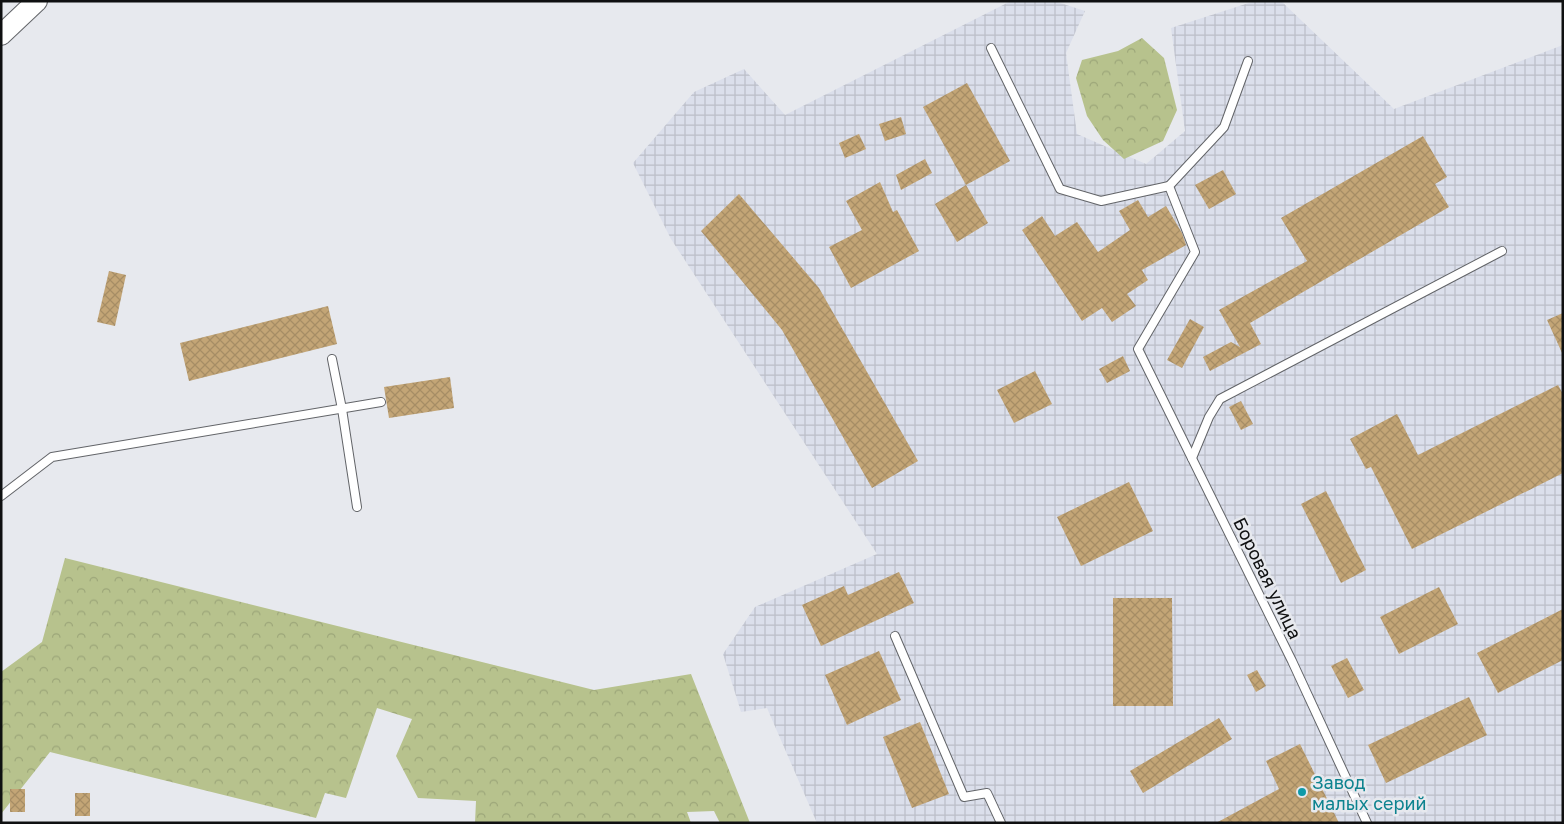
<svg xmlns="http://www.w3.org/2000/svg" width="1564" height="824" viewBox="0 0 1564 824" font-family="'Golos Text',sans-serif">
  <style>
    .industrial { fill: url(#industrial-grid) }
    .forest { fill: url(#forest-crowns) }
    .building { fill: url(#building-cross-hatch) }
    .lines { fill: none; stroke-linecap: round; stroke-linejoin: round }
    .service-casing { stroke: #626468; stroke-width: 10 }
    .tertiary-casing { stroke: #626468; stroke-width: 22 }
    .service { stroke: #fff; stroke-width: 8 }
    .tertiary { stroke: #fff; stroke-width: 20 }
    .culture-dot { fill: #0f9aa8; stroke: #e7e9ee; stroke-width: 2 }
    .labels { text-anchor: middle; dominant-baseline: central; stroke-width: 5; stroke-linejoin: round; paint-order: stroke }
    .street-label { font-size: 18px; fill: #0f1011; stroke: #e7e9ee }
    .culture-label { font-size: 18px; fill: #0d838f; stroke: #e7e9ee; text-anchor: start }
  </style>
  <defs>
    <pattern id="industrial-grid" width="8" height="8" patternUnits="userSpaceOnUse" patternTransform="scale(1.25)"><rect width="8" height="8" fill="#dbdfeb"/><path d="M0 4h8M4 0v8" fill="none" stroke="#bbbec8"/></pattern>
    <pattern id="forest-crowns" width="20" height="18" patternUnits="userSpaceOnUse" patternTransform="scale(1.25)"><rect width="20" height="18" fill="#b7c28d"/><path d="M2 6a3 3 0 1 1 6 0M12 15a3 3 0 1 1 6 0" fill="none" stroke="#9ca679"/></pattern>
    <pattern id="building-cross-hatch" width="8" height="8" patternUnits="userSpaceOnUse" patternTransform="scale(1.25)"><rect width="8" height="8" fill="#c3a576"/><path d="M0 0l8 8M0 8l8-8" fill="none" stroke="#a68d65"/></pattern>
  </defs>
  <rect width="100%" height="100%" fill="#e7e9ee"/>
  <polygon class="industrial" points="1011,1 1054,1 1085,11 1066,53 1077,134 1146,164 1185,131 1171,28 1255,1 1281,1 1394,109 1563,45 1563,823 817,823 767,708 741,712 723,654 755,607 877,554 671,239 633,163 694,92 744,69 785,115"/>
  <g class="forest">
    <polygon points="1142,38 1164,58 1177,110 1163,141 1124,159 1103,140 1087,116 1076,78 1082,60 1118,51"/>
    <polygon points="65,558 594,690 691,674 750,823 720,823 714,811 687,812 691,823 475,823 476,801 418,798 396,756 412,719 377,708 346,798 325,793 316,818 50,752 1,814 1,672 42,642"/>
  </g>
  <g class="building">
    <polygon points="967,83 1010,161 966,185 923,107"/>
    <polygon points="901,117 906,134 885,141 879,124"/>
    <polygon points="859,134 866,149 845,158 839,143"/>
    <polygon points="1423,136 1447,177 1435,184 1449,207 1250,323 1261,344 1210,371 1203,357 1231,342 1240,347 1219,310 1307,261 1281,218"/>
    <polygon points="925,159 932,173 901,190 896,175"/>
    <polygon points="1223,170 1236,194 1209,209 1195,185"/>
    <polygon points="880,182 893,212 897,210 919,251 851,288 829,247 862,230 846,201"/>
    <polygon points="966,185 988,223 957,242 935,204"/>
    <polygon points="739,194 819,288 918,461 872,488 782,330 701,231"/>
    <polygon points="1138,200 1148,217 1166,206 1182,233 1186,245 1142,270 1148,280 1127,294 1136,306 1112,322 1102,308 1082,321 1022,230 1042,216 1055,236 1077,222 1098,252 1130,230 1119,211"/>
    <polygon points="109,271 126,275 115,326 97,322"/>
    <polygon points="328,306 337,344 189,381 180,343"/>
    <polygon points="1563,313 1563,355 1547,320"/>
    <polygon points="1190,319 1204,327 1182,368 1167,360"/>
    <polygon points="1123,356 1130,371 1107,383 1099,369"/>
    <polygon points="1035,371 1052,404 1014,423 997,390"/>
    <polygon points="450,377 454,408 389,418 384,387"/>
    <polygon points="1558,385 1563,394 1563,473 1412,549 1371,467 1366,469 1350,439 1397,414 1418,455"/>
    <polygon points="1241,401 1253,424 1241,430 1229,407"/>
    <polygon points="1129,482 1153,531 1081,566 1057,517"/>
    <polygon points="1326,491 1366,570 1341,583 1301,504"/>
    <polygon points="899,572 914,603 821,646 802,605 844,586 848,595"/>
    <polygon points="1439,587 1458,624 1399,654 1380,617"/>
    <polygon points="1113,598 1172,598 1173,706 1113,706"/>
    <polygon points="1563,609 1563,660 1498,693 1477,653"/>
    <polygon points="879,651 901,700 847,725 825,675"/>
    <polygon points="1347,658 1364,690 1348,698 1331,666"/>
    <polygon points="1257,670 1266,686 1256,692 1247,675"/>
    <polygon points="1469,697 1487,735 1386,783 1368,745"/>
    <polygon points="1219,718 1232,739 1143,793 1130,771"/>
    <polygon points="920,722 949,794 912,808 883,737"/>
    <polygon points="1300,744 1339,823 1216,823 1279,789 1266,761"/>
    <rect x="10" y="789" width="15" height="23"/>
    <rect x="75" y="793" width="15" height="23"/>
  </g>
  <g class="lines">
    <defs>
      <g id="service">
        <polyline points="991,48 1060,189 1101,201 1169,186"/>
        <polyline points="1248,61 1224,127 1169,186 1195,252 1138,349 1292,661 1367,823"/>
        <polyline points="332,359 342,409 357,507"/>
        <polyline points="1192,458 1209,417 1220,399 1502,251"/>
        <polyline points="1,496 52,457 381,402"/>
        <polyline points="895,636 964,797 987,793 1001,823"/>
      </g>
      <polyline id="tertiary" points="1,35 37,1"/>
    </defs>
    <use href="#service" class="service-casing"/>
    <use href="#tertiary" class="tertiary-casing"/>
    <use href="#service" class="service"/>
    <use href="#tertiary" class="tertiary"/>
  </g>
  <circle class="culture-dot" cx="1302" cy="792" r="5"/>
  <g class="labels">
    <g class="street-label">
      <text transform="translate(1268 578) rotate(64)">Боровая улица</text>
    </g>
    <g class="culture-label">
      <text x="1312" y="782">Завод<tspan x="1312" dy="21">малых серий</tspan></text>
    </g>
  </g>
  <rect width="1564" height="824" fill="none" stroke="#0f1011" stroke-width="5"/>
</svg>
